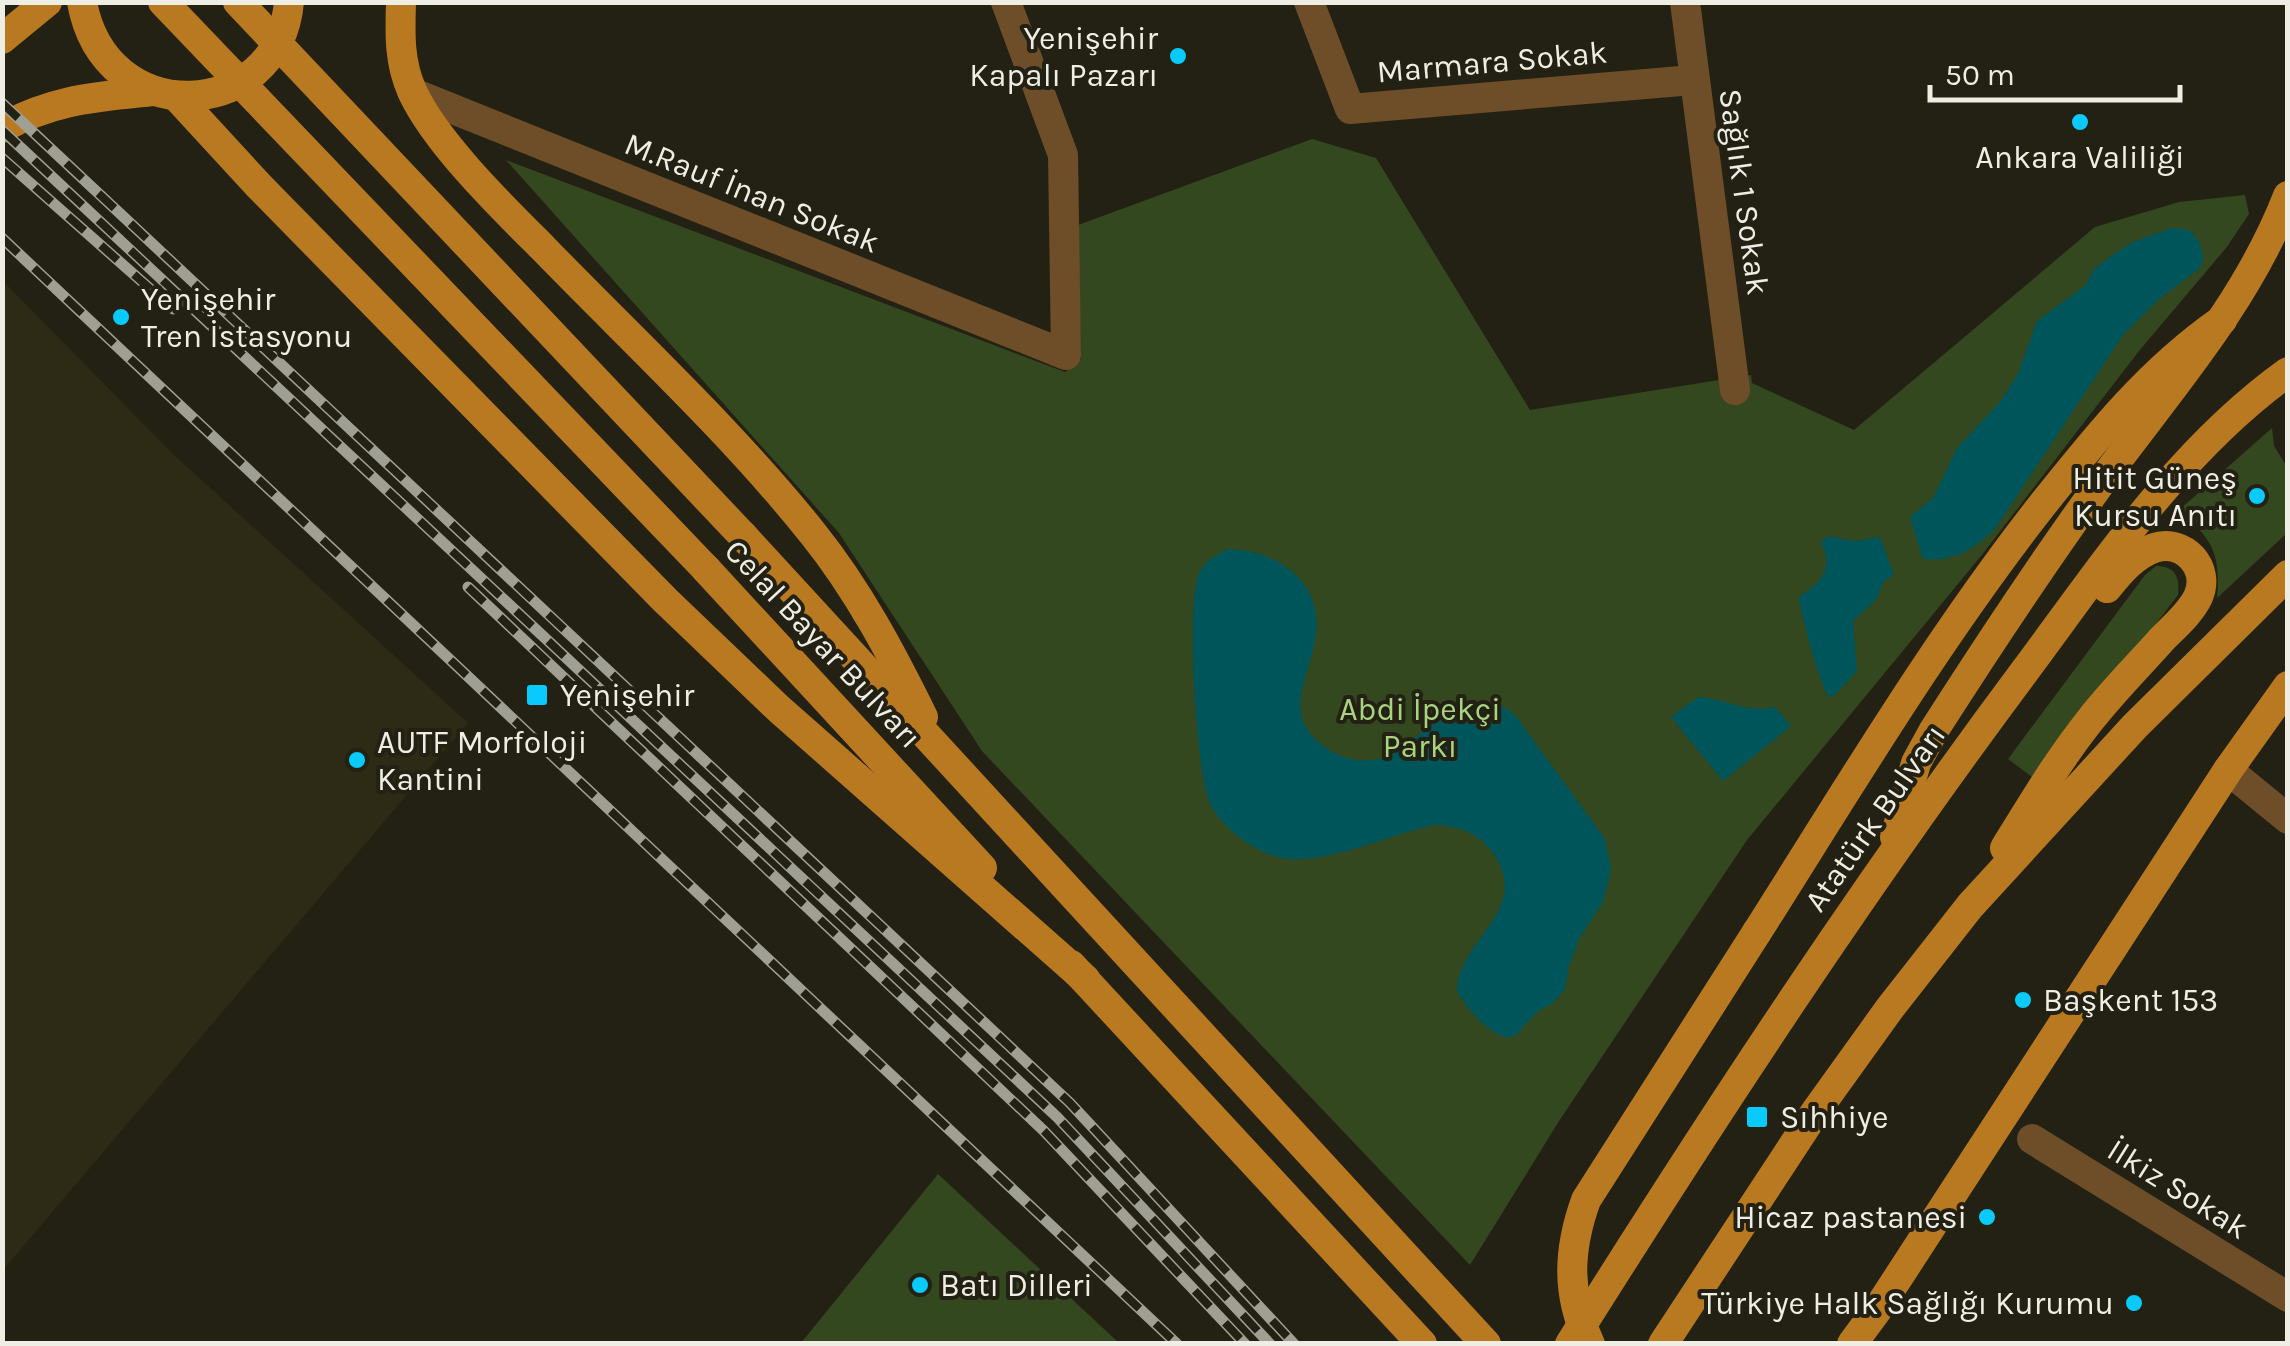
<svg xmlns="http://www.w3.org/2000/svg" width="2290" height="1346" viewBox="0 0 2290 1346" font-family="Karla,sans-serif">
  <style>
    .built { fill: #2d2a16 }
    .green { fill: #344820 }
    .water { fill: #00555b }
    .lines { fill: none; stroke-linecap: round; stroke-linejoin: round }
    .minor { stroke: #6d4e29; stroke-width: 30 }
    .major { stroke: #b97921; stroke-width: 30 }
    .rail-casing { stroke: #a09f94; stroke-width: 11 }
    .rail { stroke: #232113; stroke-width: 8; stroke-dasharray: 22; stroke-linecap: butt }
    .major-bridge { stroke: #b97921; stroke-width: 30 }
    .poi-dot { fill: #09cafa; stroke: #232113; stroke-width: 4 }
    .labels { text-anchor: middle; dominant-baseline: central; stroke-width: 8; stroke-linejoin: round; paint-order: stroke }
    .poi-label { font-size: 32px; fill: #efeee5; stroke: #232113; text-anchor: start }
    .street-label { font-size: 32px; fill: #efeee5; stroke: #232113 }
    .park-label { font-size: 32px; fill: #a8d381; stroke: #232113 }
  </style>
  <rect width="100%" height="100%" fill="#232113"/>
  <polygon class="built" points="3,281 173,454 468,723 3,1270"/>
  <g class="green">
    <polygon points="1312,139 1376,158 1530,410 1751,375 1752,383 1854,430 2095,227 2179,202 2245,195 2249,214 2226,248 2139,351 1981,556 1747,840 1559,1121 1470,1265 982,751 839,533 506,160 1065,372 1081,359 1078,225"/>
    <path d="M2272,428L2274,446L2287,467V533L2217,598C2221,553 2212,539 2179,510Z"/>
    <path d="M2156,566C2175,566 2180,577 2178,595L2036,780L2008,759L2145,575Z"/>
    <polygon points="938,1174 1119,1343 801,1343"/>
  </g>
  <g class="water">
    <path d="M2172,228L2190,230L2200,243L2203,258L2200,268L2158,300L2123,335L1995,529C1973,550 1954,562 1923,559L1910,517L1933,498L1957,448L2000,402L2017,376L2037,321L2086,285L2093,270L2111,256L2133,242Z"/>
    <path d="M1827,536L1855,541L1880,537L1894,575L1884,581L1876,600L1853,621L1857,671L1836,694L1829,697C1822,690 1799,609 1799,597C1822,581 1834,570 1821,543Z"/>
    <path d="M1228,549C1275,550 1322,580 1316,633C1312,677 1275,717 1331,751C1346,760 1366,763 1383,758C1399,754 1409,742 1421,733C1436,722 1453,714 1468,706C1487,699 1501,703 1515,715L1605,839L1611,869L1603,902L1580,937L1569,966L1565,989L1552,1004L1538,1011L1516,1035L1508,1038C1485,1031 1469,1011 1457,991C1457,939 1537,909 1490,849C1475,831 1456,826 1434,825C1391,834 1320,868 1278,857C1253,851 1218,825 1209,801C1196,767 1186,604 1199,573C1205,561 1216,555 1228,549Z"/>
    <path d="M1698,697C1729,699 1740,713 1775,707L1791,726L1723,781L1671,717Z"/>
  </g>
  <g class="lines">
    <g class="minor">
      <polyline points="1309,2 1350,109 1693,80"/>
      <polyline points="1685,2 1735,390"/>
      <polyline points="413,93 1066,355 1063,155 1006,2"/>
      <polyline points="2228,770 2288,819"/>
      <polyline points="2032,1139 2288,1297"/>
    </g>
    <g class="major">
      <path d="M82,2C105,131 278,123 289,2"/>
      <path d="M401,2C400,34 399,62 412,91C435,142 503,208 543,248C634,342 733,433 814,535C858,590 892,654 923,717"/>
      <polyline points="2,39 47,2"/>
      <polyline points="178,98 259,186 665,600 779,709 1085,979"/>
      <path d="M2,128C53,99 96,97 153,91"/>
      <polyline points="743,536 1486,1344"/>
      <polyline points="706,569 982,868"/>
      <path d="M1895,837L1916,763L1934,730C1989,644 2045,559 2105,477C2172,386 2247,302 2288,196"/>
      <path d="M2005,848C2032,804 2059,759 2091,719C2113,691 2139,665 2163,638C2175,626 2191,612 2198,597C2211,568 2184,538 2154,548C2134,555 2120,572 2107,588"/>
      <path d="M1757,932C1849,787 1937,639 2043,504C2098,435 2150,370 2222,320"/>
      <polyline points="1071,965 1422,1344"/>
      <path d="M1570,1344C1714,1115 1862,889 2024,672C2103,566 2179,450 2288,372"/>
      <polyline points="1663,1344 1816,1111 1890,1008 1970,906 2135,726 2288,575"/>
      <polyline points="1852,1344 1877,1310 2228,770 2288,686"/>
    </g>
    <defs>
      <g id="rail">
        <polyline points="2,103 1070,1103 1294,1344"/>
        <polyline points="2,130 1057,1117 1270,1344"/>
        <polyline points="2,158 173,309"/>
        <polyline points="2,238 1177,1344"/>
        <polyline points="468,587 1044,1131 1245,1344"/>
      </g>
    </defs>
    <use href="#rail" class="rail-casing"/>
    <use href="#rail" class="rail"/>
    <g class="major-bridge">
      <polyline points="163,2 706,569"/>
      <polyline points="238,2 743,536"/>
      <path d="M1590,1344C1566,1295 1568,1250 1586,1200L1757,932"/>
    </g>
  </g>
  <g class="poi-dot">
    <circle cx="1178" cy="56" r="10"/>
    <circle cx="2080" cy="122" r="10"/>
    <circle cx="121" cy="317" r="10"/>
    <circle cx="2257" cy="496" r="10"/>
    <rect x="525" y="683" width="24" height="24" rx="5"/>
    <circle cx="357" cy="760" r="10"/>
    <circle cx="2023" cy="1000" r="10"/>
    <rect x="1745" y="1105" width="24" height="24" rx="5"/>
    <circle cx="1987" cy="1217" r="10"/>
    <circle cx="920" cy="1285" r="10"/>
    <circle cx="2134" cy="1303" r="10"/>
  </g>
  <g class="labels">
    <g class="poi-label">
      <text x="1158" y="38" text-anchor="end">Yenişehir<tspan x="1158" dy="37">Kapalı Pazarı</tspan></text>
      <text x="2080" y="157" text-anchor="middle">Ankara Valiliği</text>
      <text x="141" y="299">Yenişehir<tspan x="141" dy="37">Tren İstasyonu</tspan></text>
      <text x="2237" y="478" text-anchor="end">Hitit Güneş<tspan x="2237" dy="37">Kursu Anıtı</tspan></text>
      <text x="560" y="695">Yenişehir</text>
      <text x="377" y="742">AUTF Morfoloji<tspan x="377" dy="37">Kantini</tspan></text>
      <text x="2043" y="1000">Başkent 153</text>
      <text x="1780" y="1117">Sıhhiye</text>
      <text x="1967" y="1217" text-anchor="end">Hicaz pastanesi</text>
      <text x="940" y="1285">Batı Dilleri</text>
      <text x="2114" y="1303" text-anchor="end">Türkiye Halk Sağlığı Kurumu</text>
    </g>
    <g class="street-label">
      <text transform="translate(1492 62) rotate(-5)">Marmara Sokak</text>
      <text transform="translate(1744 192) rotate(82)">Sağlık 1 Sokak</text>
      <text transform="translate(752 193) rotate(22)">M.Rauf İnan Sokak</text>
      <text transform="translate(823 644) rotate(47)">Celal Bayar Bulvarı</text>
      <text transform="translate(1875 818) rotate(-55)">Atatürk Bulvarı</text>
      <text transform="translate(2178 1189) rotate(32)">İlkiz Sokak</text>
    </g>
    <g class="park-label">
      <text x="1420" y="709">Abdi İpekçi<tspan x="1420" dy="37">Parkı</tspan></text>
    </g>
  </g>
  <rect width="2290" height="1346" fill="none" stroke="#efeee5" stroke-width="10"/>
  <path d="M1930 85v15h250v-15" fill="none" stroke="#efeee5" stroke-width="5"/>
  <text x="1945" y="85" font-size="30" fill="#efeee5" stroke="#232113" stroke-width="8" paint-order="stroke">50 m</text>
</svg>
